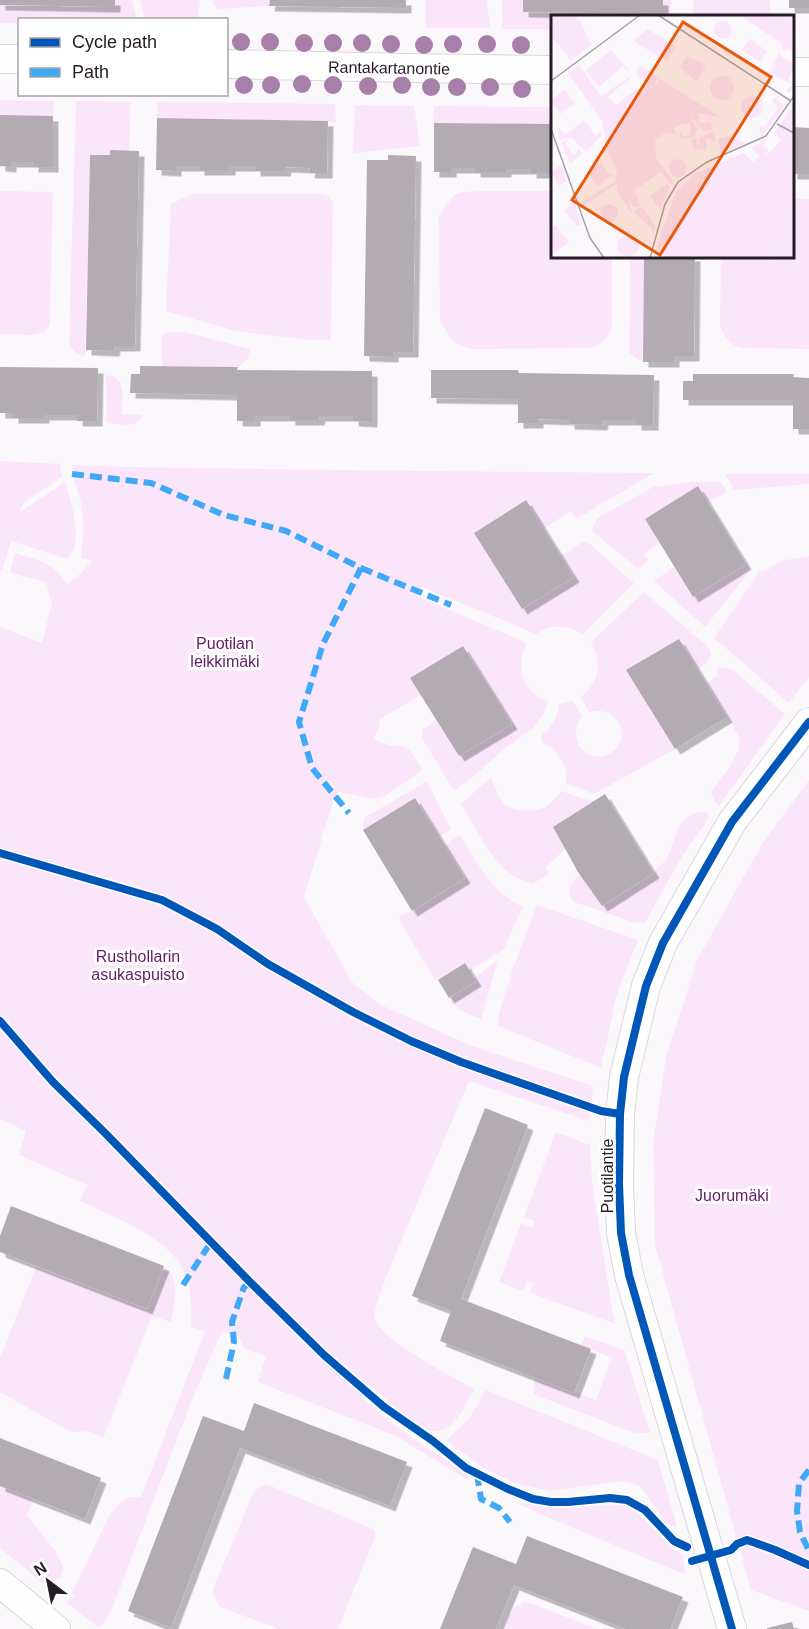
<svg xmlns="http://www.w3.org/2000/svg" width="809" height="1629" viewBox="0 0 809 1629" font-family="Helvetica,sans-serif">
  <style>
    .green { fill: #fae5fb }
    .building { fill: #b2acb2; filter: url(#shadow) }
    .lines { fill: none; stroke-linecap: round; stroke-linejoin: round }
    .minor-casing { stroke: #dcd5dc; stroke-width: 30 }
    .minor { stroke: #fefefe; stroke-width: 28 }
    .quiet { stroke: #3fa9f5; stroke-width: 6; stroke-dasharray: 12 6; stroke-linecap: butt }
    .cycleway-casing { stroke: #fff; stroke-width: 11 }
    .cycleway { stroke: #0057b8; stroke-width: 8 }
    .tree { fill: #a780aa }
    .labels { text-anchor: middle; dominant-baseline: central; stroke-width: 6; stroke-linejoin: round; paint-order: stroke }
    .street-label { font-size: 16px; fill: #261c26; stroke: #fff }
    .park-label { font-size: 16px; fill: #621d68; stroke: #fff }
    .inset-road { fill: none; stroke: #a6a0a6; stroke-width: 1.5 }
    .view { fill: #e8590c; fill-opacity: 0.15; stroke: #e8590c; stroke-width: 3 }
    .inset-edge { fill: none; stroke: #261c26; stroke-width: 3 }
  </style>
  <defs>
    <filter id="shadow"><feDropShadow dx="5.5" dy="5.5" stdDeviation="0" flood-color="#0004"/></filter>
  </defs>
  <rect width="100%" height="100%" fill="#fbf8fb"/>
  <g class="green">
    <polygon points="115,0 132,0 137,19 20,20 19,23 0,23 0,5 115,7"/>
    <polygon points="140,0 200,0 198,18 198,20 145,19"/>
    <polygon points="212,0 270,0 269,6 218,9 213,5"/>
    <polygon points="425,0 487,0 490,28 425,28"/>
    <polygon points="502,0 523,0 523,12 662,14 663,0 671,0 671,16 552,16 552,29 502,29"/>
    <rect x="693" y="0" width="77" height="16"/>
    <polygon points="0,100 54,101 53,116 0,115"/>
    <path d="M76,101L131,102L129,151L110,155L90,156L85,357C77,354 71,350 69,342Z"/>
    <polygon points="157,102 335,104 336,122 157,118"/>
    <polygon points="355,105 414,106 420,146 353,153"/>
    <polygon points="434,106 552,107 552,124 434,123"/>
    <polygon points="0,191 53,192 50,325 45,332 31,335 0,334"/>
    <path d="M483,191H552V256L612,257V329C602,347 597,348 577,348L471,349L453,342L440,320L439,215L454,195L462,192Z"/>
    <polygon points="192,194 322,194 329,196 333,203 331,340 309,340 235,331 166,311 171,204"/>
    <polygon points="793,199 809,199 809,349 743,348 735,346 725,337 720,326 721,257 792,256"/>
    <polygon points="630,257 644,257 643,362 633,356 629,352"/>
    <polygon points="167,332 185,332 250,349 248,358 238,367 162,366 162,336"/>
    <path d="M106,375C127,376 123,398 122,414L142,415L139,422L128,425L107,423Z"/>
    <path d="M0,461L60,464L62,477L23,503L20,512L65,482C71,501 85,545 67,559L11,541L2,571L0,570Z"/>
    <path d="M72,465L125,467L423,471L654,473L576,519L571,511L543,529L525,500L474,533L522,609L574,577L561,556L583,542L590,544L634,583L583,634C566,625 551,624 536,634L422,587L416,596L527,643C514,667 523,692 548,702L543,715L532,729L503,750L473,777L454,791L422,738L423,729L436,720L459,756L511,724L463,646L411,678L421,695L380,719L379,728L373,739L388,745L405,747L410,751L423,770L385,796L374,799L339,792L333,802L304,897L352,982L381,1005L472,1046L593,1086L589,1121L469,1081L388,1272L375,1309V1321L382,1330L398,1344L431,1365L474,1389C468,1403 453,1432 435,1431C418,1430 382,1395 367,1383L362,1398L412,1438L469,1474L468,1480L396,1436L258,1382L266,1356L245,1349L238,1336L222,1332L195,1392L110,1614L99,1628L67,1603L110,1514L123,1500L131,1497H141L205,1331L191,1327C192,1308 192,1284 182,1267C162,1234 113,1217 80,1201L87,1185L19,1155L26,1131L0,1119V627L42,643L52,604L46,582L10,573L15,553C40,561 51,561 67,584L80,574L92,561L81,558C83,539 85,520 81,502C78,489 72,478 72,465Z"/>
    <polygon points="725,474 809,474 809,484 734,490"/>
    <polygon points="690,482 721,482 727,492 708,502 698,487 645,519 660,543 644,554 648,561 638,569 592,531 597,518 653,487"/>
    <polygon points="809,556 809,677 789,703 714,638 759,572 768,570 780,561"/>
    <polygon points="746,564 750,569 742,581 705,627 654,581 674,567 693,597"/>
    <path d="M644,592L707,646L711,652C710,661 705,665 698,670L679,639L627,670L675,749L594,794L566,783C567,769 563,758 552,748C549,746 546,746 543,743C540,740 542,738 542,734C554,727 557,716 559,704L573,701L582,717C565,736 586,766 609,754C634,740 619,704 589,712L581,697C600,681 602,664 591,642Z"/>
    <polygon points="720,667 732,669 785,714 719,806 714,801 711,792 730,767 738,751 740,740 734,728 707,684 718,675 716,671"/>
    <path d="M491,777C494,784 499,798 503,803C512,812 533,812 544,808C551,804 556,797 561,791L593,802L553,827L566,848L546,867L549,874L532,884C496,875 479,833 461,804Z"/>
    <polygon points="809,780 809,1611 751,1590 655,1245 653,1145 666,1057 697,960 763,842"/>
    <polygon points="427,781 451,829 439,837 415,798 363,830 364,818"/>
    <path d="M699,812H706L709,815L708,819L681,858L645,923H636L574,902C565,891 571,882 580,874L602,906C622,893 653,878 666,859C679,840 671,820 699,812Z"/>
    <path d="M460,835C477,862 493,894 523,907L503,950L470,970L465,963L438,980L437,978L435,980L401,924L399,916L404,913L412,911L465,878L444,846Z"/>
    <polygon points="537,905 638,940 617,994 601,1068 498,1026 499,1013 513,968"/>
    <path d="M498,960L481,1019C468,1014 456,1010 449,998L476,981L474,978Z"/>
    <polygon points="556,1132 590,1145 592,1181 613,1315 616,1324 530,1293 533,1283 528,1280 523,1291 499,1282 521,1223 533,1228 535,1221 524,1217"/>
    <path d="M164,1266C181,1280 175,1303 171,1322L152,1316L103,1438L89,1431L71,1432L0,1392V1358L36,1267L147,1309Z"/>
    <polygon points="585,1336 624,1350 650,1433 636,1433 621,1428 533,1394 535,1378 596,1400 612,1358 581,1345"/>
    <polygon points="486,1390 658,1460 677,1527 665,1523 645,1492 638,1485 622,1481 550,1491 517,1484 483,1468 446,1440 468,1420"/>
    <polygon points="266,1484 375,1530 375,1537 338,1629 279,1629 220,1607 212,1592 254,1491"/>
    <polygon points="0,1486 33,1499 27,1515 57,1553 63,1567 60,1577 46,1586 0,1548"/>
    <polygon points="515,1502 553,1507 623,1505 636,1511 673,1549 682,1554 686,1575 540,1514"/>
    <path d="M524,1602L531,1603L597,1629H504C509,1617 511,1608 524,1602Z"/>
  </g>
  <g class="building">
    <polygon points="0,0 115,0 115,7 0,5"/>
    <polygon points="270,0 406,0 406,8 269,6"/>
    <polygon points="523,0 663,0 663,14 523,12"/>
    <rect x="789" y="0" width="20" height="8"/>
    <polygon points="0,115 53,116 53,167 33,167 33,162 11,162 11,167 0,166"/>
    <polygon points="157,118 328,121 327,173 309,173 310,168 286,167 285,171 255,171 255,166 230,166 230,170 199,170 199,166 176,166 176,171 156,170"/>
    <polygon points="434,123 552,124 552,173 531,173 531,169 506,169 506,172 475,172 475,168 451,168 451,172 434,172"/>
    <polygon points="792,127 809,128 809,174 792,174"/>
    <polygon points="110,150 139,151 135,346 115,346 114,351 86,350 90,155 110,155"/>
    <polygon points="388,155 416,156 413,352 393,352 393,357 364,356 367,160 388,160"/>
    <polygon points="644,256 695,256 694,356 674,356 674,362 643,362"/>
    <polygon points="140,366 238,367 237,370 372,371 372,422 353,421 353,416 320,416 319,420 290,420 290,416 255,416 255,421 237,421 237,395 130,393 131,374 140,374"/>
    <polygon points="0,367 98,368 97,421 77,421 77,415 44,415 44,418 13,418 13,413 0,413"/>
    <polygon points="431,370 518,370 519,373 654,375 653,425 636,425 636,420 603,420 602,425 569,424 569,420 538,419 538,423 518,423 518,399 431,398"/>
    <polygon points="693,374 794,374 793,377 809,378 809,429 793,429 793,400 683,400 683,381 693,381"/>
    <polygon points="698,486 746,564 693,597 645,519"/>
    <polygon points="526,500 574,577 522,609 474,533"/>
    <polygon points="679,639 727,717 675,749 626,670"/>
    <polygon points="463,646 512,724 459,756 410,678"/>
    <polygon points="605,794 654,873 602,906 578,872 553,827"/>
    <polygon points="415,798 465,878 412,911 363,830"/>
    <polygon points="465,963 476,981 449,998 438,980"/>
    <polygon points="485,1108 528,1125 461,1299 591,1349 574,1393 440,1341 451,1311 412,1296"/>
    <polygon points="11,1206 164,1266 147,1309 0,1252 0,1236"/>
    <polygon points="254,1403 407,1462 390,1506 240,1448 171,1628 128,1611 203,1416 244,1431"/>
    <polygon points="0,1438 101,1478 85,1519 0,1486"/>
    <polygon points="527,1536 683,1597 670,1629 625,1629 514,1585 496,1629 440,1629 473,1547 516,1564"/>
    <polygon points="792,1622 794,1629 767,1629 767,1628"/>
  </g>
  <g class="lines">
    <defs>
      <g id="minor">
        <polyline points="0,59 20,59"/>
        <polyline points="226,64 406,68 552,70"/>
        <polyline points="792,72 809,72"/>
        <polyline points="0,1583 56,1629"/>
        <polyline points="732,1629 629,1275 621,1233 619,1184 620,1114 624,1077 646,986 663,943 732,822 809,722"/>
      </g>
    </defs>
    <use href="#minor" class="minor-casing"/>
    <use href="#minor" class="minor"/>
    <g class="quiet">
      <polyline points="72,474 151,483 224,515 286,531 361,568 323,644 299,722 312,768 349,813"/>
      <polyline points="361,568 451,605"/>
      <polyline points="183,1285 211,1242"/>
      <polyline points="226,1379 234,1342 232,1322 244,1287 251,1283"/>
      <polyline points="809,1470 799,1483 797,1511 800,1532 809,1551"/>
      <polyline points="477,1474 481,1499 499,1508 510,1522"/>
    </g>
    <defs>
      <g id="cycleway">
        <polyline points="0,853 162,900 217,929 268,964 353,1012 411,1041 461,1062 601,1111 620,1114"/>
        <polyline points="0,1021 53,1082 105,1133 251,1283 324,1355 384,1407 433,1441 466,1468 508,1489 533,1499 551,1502 568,1502 610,1498 627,1500 645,1510 674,1541 687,1547"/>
        <polyline points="692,1561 731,1550 737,1544 747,1540 775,1550 809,1565"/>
        <polyline points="732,1629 629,1275 621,1233 619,1184 620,1114 624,1077 646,986 663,943 732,822 809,722"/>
      </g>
    </defs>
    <use href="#cycleway" class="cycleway-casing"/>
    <use href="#cycleway" class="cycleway"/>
  </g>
  <g class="tree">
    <circle cx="241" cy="42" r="9"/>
    <circle cx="270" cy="42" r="9"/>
    <circle cx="304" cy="43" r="9"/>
    <circle cx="333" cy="43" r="9"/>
    <circle cx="362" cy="43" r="9"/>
    <circle cx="391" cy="44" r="9"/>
    <circle cx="453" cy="44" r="9"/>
    <circle cx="487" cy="44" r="9"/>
    <circle cx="424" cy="45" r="9"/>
    <circle cx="521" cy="45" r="9"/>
    <circle cx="302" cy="84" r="9"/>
    <circle cx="244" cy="85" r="9"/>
    <circle cx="271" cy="85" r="9"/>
    <circle cx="333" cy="85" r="9"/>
    <circle cx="402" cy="85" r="9"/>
    <circle cx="368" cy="86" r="9"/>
    <circle cx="431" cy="87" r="9"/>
    <circle cx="457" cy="87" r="9"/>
    <circle cx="490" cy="87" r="9"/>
    <circle cx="522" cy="89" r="9"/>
  </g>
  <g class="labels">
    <g class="street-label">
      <text transform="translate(389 68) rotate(1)">Rantakartanontie</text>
      <text transform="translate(607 1176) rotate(-90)">Puotilantie</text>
    </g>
    <g class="park-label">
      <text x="225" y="643">Puotilan<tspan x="225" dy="18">leikkimäki</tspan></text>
      <text x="138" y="956">Rusthollarin<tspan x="138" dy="18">asukaspuisto</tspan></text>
      <text x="732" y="1195">Juorumäki</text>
    </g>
  </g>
  <g transform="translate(551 15)">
    <rect width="243" height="243" fill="#fbf8fb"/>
    <path d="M0,0H26L41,30L20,45L0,21ZM188,0L243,3V39L236,34L233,37L229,27ZM163 15a9 9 0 1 1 18 0a9 9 0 1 1-18 0ZM97,14L125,32L116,46L82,26ZM199,24L216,36L209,47L191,35ZM56,31L77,54L76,56L72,51L48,72L35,55L59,36ZM224,32L230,35L229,41L243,49L237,65L243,70L239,78L234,76L242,70L219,58L226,46L217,57L230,36ZM137,41L155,51L145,67L129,52ZM28,50L50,81L85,58L57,82L65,90L87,73L93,80L96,69L103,75L108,63L171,103L148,98V109L159,106L162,114L153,116L138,100L146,113L143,122L128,124L129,116L131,121H139V109H131L123,113L126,120L115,117L104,126L105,143L123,166L120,170L110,157L84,175L89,191L83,193L77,184L82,201L66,176V168L32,191L30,187L64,167L66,158L56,134L51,106L17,58ZM90,50L107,62L102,73L87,61L85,54ZM159 73a12 12 0 1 1 24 0a12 12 0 1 1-24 0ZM13,74L24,88L9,99L0,86ZM190 92a11 11 0 1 1 22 0a11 11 0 1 1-22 0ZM224,82L233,92L210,122L208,110L214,112L227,92L221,87ZM243,88V117L239,116L243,120V243H221L220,240L216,243H115L106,232L125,177L143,159L192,138L202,147L208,141L200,133L216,124L212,131L218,135L213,139L218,138L230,125L224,117ZM33,105L45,121L50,115L51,120L35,137L20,122L9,125L6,117L9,114L14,120ZM162,116L165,127L155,123V135L143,134L141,124L147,123L145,128L148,131V123ZM176,121L192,127L197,128L170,138L167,125ZM18,124L14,128L23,141L28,133L31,139L19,148L10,127ZM118 153a9 9 0 1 1 18 0a9 9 0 1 1-18 0ZM50,148L59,160L64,158L46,171L37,158ZM10,149L16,166L8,171L0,158ZM116,169L119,172L109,194L99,181ZM23,186L31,210L25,211L14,196ZM49 198a9 9 0 1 1 18 0a9 9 0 1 1-18 0ZM91,192L104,211L102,220L101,213L85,200L83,195ZM5,210L18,227L0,240V213ZM66 231a11 11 0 1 1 22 0a11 11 0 1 1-22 0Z" fill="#fae5fb"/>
    <path class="inset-road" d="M107,0L240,86M0,66L89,0M226,109L243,118M0,114L39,223L53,243M99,243L114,189L127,167L156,147L215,121L243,81"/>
    <path class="view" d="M132,7L220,62L109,240L21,185Z"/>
    <rect width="243" height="243" class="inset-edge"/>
  </g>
  <rect x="18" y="18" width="210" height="78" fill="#ffffff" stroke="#a8a4a8" stroke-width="1.5"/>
  <rect x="30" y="38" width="30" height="9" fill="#0057b8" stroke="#a8a4a8" stroke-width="1.5"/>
  <text x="72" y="48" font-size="18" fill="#261c26">Cycle path</text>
  <rect x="30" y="68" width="30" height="9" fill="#3fa9f5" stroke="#a8a4a8" stroke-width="1.5"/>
  <text x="72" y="78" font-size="18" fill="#261c26">Path</text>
  <g transform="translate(48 1581) rotate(328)" stroke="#ffffff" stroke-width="4.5" paint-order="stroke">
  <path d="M0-4.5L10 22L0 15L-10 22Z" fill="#261c26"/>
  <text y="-9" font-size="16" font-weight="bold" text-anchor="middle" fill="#261c26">N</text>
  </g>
</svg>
